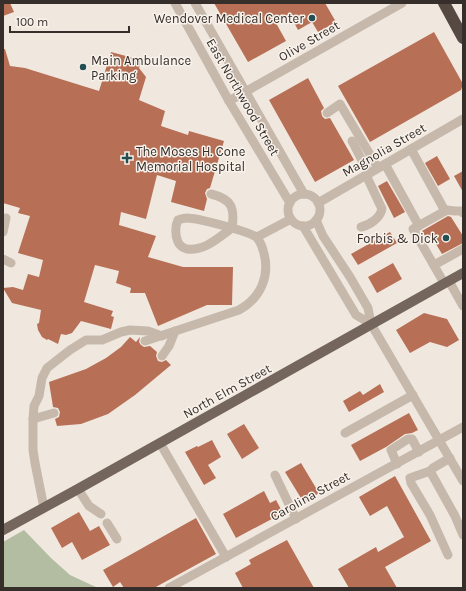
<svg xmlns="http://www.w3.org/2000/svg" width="466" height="591" viewBox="0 0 466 591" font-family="Karla,sans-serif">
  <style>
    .green { fill: #b3bda1 }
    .building { fill: #b76f56 }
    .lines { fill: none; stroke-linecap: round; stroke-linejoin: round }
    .minor { stroke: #c6b9ac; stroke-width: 9 }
    .major { stroke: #75665d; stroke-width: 10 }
    .highway { stroke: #554942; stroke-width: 12 }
    .poi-dot { fill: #254e52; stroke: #f8f2eb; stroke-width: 1.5 }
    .labels { text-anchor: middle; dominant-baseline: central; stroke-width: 3; stroke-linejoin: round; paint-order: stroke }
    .poi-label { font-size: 13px; fill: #352e2a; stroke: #f8f2eb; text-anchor: end }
    .street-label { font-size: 13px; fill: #352e2a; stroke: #f8f2eb }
  </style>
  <rect width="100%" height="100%" fill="#f0e8df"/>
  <polygon class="green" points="24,530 51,558 70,575 98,588 3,588 3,542"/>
  <g class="building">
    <polygon points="3,3 10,3 14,12 3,16"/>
    <polygon points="214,3 325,3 336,22 318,32 312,22 298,30 290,15 276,23 286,41 248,62"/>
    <polygon points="434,32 463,84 461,90 370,142 338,86"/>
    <polygon points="3,49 5,49 10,66 25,68 99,91 111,52 141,60 139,68 146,77 139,100 165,111 161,126 188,135 189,131 224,141 210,188 207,189 205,193 207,199 204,211 171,202 176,181 157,175 146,219 121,212 119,225 156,236 148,257 183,267 233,267 232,305 207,305 158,326 145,293 130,293 131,288 116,283 119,271 95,265 84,302 113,311 111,316 114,317 111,329 81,321 72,333 66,335 61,334 58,344 48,339 47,340 42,337 38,330 37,324 39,323 41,310 12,303 3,288 13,287 23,290 28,274 39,277 43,260 18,253 30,216 18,213 20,208 3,203"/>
    <polygon points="308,78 324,108 321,111 322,116 325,119 330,118 354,160 315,182 269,100"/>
    <polygon points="437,156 450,179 438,186 425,163"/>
    <polygon points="463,171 463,192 454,176"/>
    <polygon points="387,181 405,212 394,218 378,186"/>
    <polygon points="448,216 451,217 463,236 463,243 442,254 433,239 429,242 422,231"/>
    <polygon points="390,232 397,243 358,265 351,254"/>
    <polygon points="393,263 402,279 377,293 368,277"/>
    <polygon points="424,313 447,319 459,340 447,347 430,342 410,353 396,330"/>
    <polygon points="130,337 136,342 140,337 139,342 141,345 144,347 150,346 157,352 156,356 158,361 162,362 166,360 171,365 135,395 108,414 81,424 57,426 55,419 59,417 60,412 58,408 53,407 49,382 86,369 106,358 121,347"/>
    <polygon points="380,384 384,392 349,412 343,401 360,391 363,395"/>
    <polygon points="409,413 418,430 412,433 405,434 386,447 360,461 351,445"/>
    <polygon points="244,424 259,448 242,459 227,434"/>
    <polygon points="212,440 221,457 208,465 216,478 204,485 185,452 197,446 198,447"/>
    <polygon points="301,463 319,493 304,503 285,472"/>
    <polygon points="395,476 431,541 385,567 397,588 349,588 338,569 376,547 378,552 404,537 387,506 370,516 359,497"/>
    <polygon points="264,491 270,503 276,500 283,513 236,538 223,514"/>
    <polygon points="79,512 90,531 99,526 110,545 82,560 72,542 62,548 51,528"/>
    <polygon points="196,518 216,554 154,588 124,588 120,582 113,587 103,570"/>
    <polygon points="287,540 314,588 243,588 235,573 251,564 249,560"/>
  </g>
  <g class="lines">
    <g class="minor">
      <polyline points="175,3 229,101 290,203"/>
      <polyline points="195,3 304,194"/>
      <polyline points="229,101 402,3"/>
      <polyline points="327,113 340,104 378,168"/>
      <polyline points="352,141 369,174"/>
      <polyline points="411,149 445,211"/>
      <polyline points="385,164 419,226"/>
      <circle cx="304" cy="210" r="16"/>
      <polyline points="318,203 463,119"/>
      <polyline points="316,220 323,236 350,277 368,308 371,324 463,481"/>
      <polyline points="303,226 356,315 371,324"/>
      <path d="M361,227C370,225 380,218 382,209L366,175"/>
      <polyline points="3,232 6,218"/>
      <polyline points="257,237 291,219"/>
      <polyline points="3,259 11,263"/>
      <polyline points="434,265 463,249"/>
      <polyline points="449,281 463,306"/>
      <polyline points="444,283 413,229 447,210 455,211 462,211 463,213"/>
      <path d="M145,341L239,310C261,298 271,275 263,250C262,246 259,239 256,237C248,231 197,218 187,218C184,218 181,219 178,220C175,226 175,235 178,242C180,246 183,248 187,249C205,251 218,238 232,228C235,208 232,199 211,194"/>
      <polyline points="162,356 169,346 175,331"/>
      <polyline points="33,419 54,413"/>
      <polyline points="345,433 413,395"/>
      <polyline points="160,443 226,557"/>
      <polyline points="397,464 391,450 408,439 412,439 419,452"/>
      <polyline points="430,471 455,516 463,535"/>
      <polyline points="275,475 296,519"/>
      <polyline points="78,489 89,506 101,514"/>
      <polyline points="44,508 35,463 33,450 33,419 34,406 39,396 42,378 47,368 70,350 86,340 102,340 121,332 130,330 148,331 162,336"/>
      <polyline points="107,523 117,539"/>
      <polyline points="448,555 430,515 411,483 410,478 430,471 433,468 450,458"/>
      <polyline points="169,588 463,427"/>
    </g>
    <polyline class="major" points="3,530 78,489 463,273"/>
    <polyline class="highway" points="444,3 463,38"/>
  </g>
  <g class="poi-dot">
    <circle cx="312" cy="18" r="4"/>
    <circle cx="83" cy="67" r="4"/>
    <path d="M125 152h4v4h4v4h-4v4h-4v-4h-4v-4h4z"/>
    <circle cx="446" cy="238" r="4"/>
  </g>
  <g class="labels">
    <g class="poi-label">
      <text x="304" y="18">Wendover Medical Center</text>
      <text x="91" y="60" text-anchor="start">Main Ambulance<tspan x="91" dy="15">Parking</tspan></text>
      <text x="136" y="151" text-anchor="start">The Moses H. Cone<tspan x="136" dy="15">Memorial Hospital</tspan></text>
      <text x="438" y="238">Forbis &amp; Dick</text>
    </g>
    <g class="street-label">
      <text transform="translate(309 41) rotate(-30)">Olive Street</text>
      <text transform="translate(243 97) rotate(60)">East Northwood Street</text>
      <text transform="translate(384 150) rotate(-30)">Magnolia Street</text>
      <text transform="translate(227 391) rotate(-29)">North Elm Street</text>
      <text transform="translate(310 496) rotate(-29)">Carolina Street</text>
    </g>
  </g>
  <rect width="466" height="591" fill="none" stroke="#352e2a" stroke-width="8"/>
  <path d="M10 26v6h119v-6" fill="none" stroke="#352e2a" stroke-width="2"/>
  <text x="16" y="26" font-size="12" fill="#352e2a" stroke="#f8f2eb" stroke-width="3" paint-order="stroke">100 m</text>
</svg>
